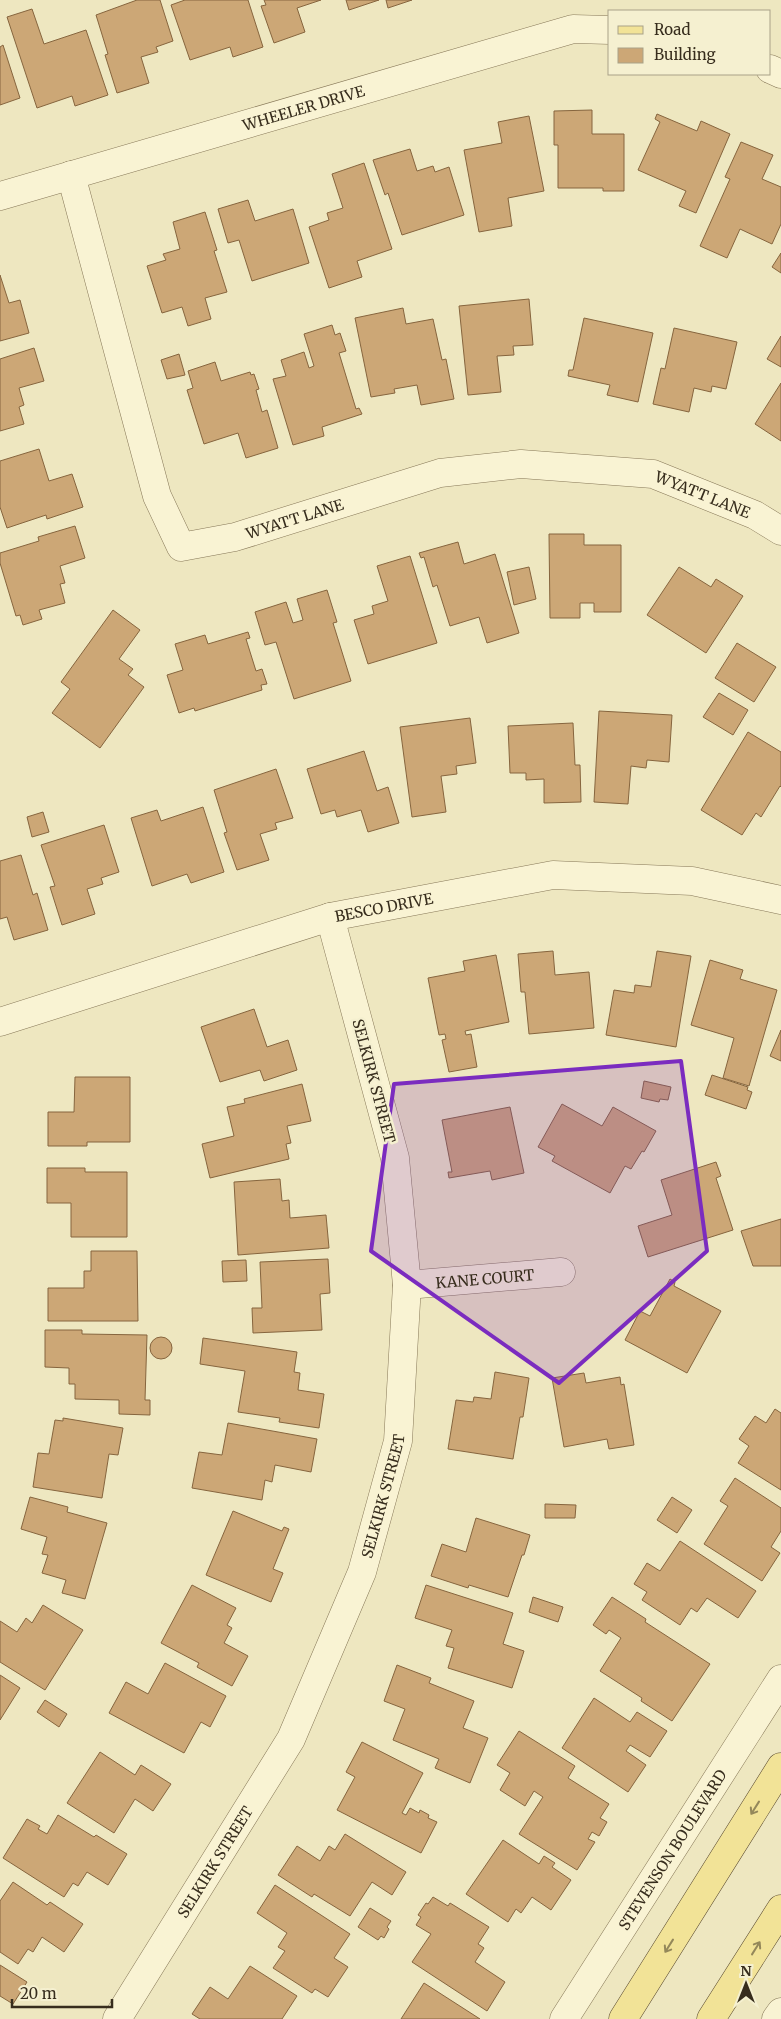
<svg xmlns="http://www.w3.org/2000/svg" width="781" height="2019" viewBox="0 0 781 2019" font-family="Merriweather,serif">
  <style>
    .building { fill: #cca776; stroke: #86653e }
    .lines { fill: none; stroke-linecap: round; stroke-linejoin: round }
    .street-casing { stroke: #877858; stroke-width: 29 }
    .primary-casing { stroke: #55452d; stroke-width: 29 }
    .street { stroke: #f9f3d3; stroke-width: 28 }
    .primary { stroke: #f2e397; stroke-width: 28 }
    .oneway { stroke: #94885a }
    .marked { fill: #7b2cbf; fill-opacity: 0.2; stroke: #7b2cbf; stroke-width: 4; stroke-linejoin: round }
    .labels { text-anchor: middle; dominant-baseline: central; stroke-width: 5; stroke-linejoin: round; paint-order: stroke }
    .street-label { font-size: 15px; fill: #372d1d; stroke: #f5f0d0 }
  </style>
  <rect width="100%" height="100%" fill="#eee7c0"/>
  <g class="building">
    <polygon points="137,0 160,0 173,41 156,47 158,52 141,57 149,83 117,93 105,55 108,54 96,15"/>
    <polygon points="185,0 248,0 263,47 233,57 230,47 190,60 171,5"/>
    <polygon points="264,0 321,0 297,8 305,32 274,43 261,6 266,5"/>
    <polygon points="346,0 379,0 349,10"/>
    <polygon points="386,0 412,0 388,8"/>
    <polygon points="32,9 44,44 86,30 108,95 75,106 72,96 37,108 7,17"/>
    <polygon points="3,45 20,98 0,105 0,47"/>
    <polygon points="592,110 592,134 624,134 624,191 603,191 603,188 558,188 558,145 554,145 554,111"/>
    <polygon points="657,114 697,131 701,121 730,134 696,213 679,206 686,191 638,170 660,122 655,119"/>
    <polygon points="529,116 544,191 508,198 512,226 479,232 464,150 502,143 498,122"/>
    <polygon points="741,142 773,155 762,179 781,187 781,224 772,244 740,229 727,258 700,246 730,179 725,177"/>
    <polygon points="410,149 417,171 433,166 435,172 449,167 464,215 402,235 388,193 385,195 373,160"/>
    <polygon points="364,163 392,249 357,261 362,277 329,288 309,227 329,220 327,213 343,208 332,174"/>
    <polygon points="248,200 255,221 293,209 309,263 252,281 239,240 228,243 218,209"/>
    <polygon points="205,212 217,250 214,251 227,292 205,298 211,319 188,326 182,307 162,313 147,266 166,260 163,254 180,249 173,222"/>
    <polygon points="781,253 781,273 772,267"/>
    <polygon points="0,275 9,303 20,300 29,333 0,341"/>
    <polygon points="529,299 533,345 513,346 514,355 497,356 501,392 468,395 459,306"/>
    <polygon points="403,308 406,324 433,319 442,360 446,359 454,399 421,405 417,385 394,389 395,393 371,397 355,318"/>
    <polygon points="584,318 653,333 638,402 607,395 610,385 568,376 569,370 573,370"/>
    <polygon points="332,325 335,335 340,333 346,351 339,353 356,409 359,408 362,414 322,427 324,436 293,445 273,379 286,376 281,360 304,352 309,368 314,366 304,334"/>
    <polygon points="674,328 737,342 726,389 712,386 711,392 694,388 689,412 653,404 661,368 665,369"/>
    <polygon points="781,336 781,367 767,359"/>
    <polygon points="34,348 44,381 19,388 24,405 19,407 24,424 0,431 0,359"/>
    <polygon points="179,354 185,375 167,379 161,360"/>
    <polygon points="215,362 221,381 250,372 251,375 254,374 259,389 256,390 262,412 267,410 278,448 246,458 238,433 204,444 187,390 193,388 188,371"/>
    <polygon points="781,383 781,441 755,424"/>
    <polygon points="39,449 49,481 72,474 83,507 47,519 46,515 7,528 0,507 0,461"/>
    <polygon points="75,526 85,558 60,566 65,583 60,584 65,603 39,610 42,619 23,625 20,615 16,616 0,563 0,553 39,541 38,537"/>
    <polygon points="549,534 584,534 584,545 621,545 621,612 594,612 594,603 580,603 580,618 550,618"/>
    <polygon points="458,542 464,564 495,554 519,633 487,643 479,617 450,626 437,585 433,587 424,557 421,558 419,553"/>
    <polygon points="410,556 437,643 368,664 354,620 374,614 372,606 388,601 377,566"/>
    <polygon points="529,567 536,599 514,605 507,572"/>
    <polygon points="679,567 711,587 716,579 743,596 706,653 647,615"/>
    <polygon points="327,590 337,622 333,623 351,681 294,699 276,642 265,645 255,612 286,602 293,623 303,620 297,599"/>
    <polygon points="113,610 140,630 119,659 133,669 128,675 144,687 100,748 52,713 70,689 61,682"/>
    <polygon points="248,632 250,638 246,639 256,671 262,669 267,684 261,685 262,690 195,711 194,708 179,713 167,675 183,670 175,644 205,635 208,644"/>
    <polygon points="737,643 776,667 754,702 715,678"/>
    <polygon points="719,693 748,710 733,735 703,717"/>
    <polygon points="599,711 672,715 669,762 647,760 646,768 631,766 628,804 594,802"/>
    <polygon points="470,718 476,763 456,766 457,774 441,776 446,812 412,817 400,727"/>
    <polygon points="573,723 575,765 580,765 581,802 544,803 544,779 526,780 526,773 510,773 508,726"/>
    <polygon points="748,732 781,752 781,787 780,786 761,817 756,813 742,835 701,810"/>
    <polygon points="364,751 377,791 388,787 399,823 368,832 361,810 337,817 335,810 321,814 307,769"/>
    <polygon points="276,769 293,818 275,823 277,829 260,834 269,860 237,870 224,833 227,832 214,790"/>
    <polygon points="203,807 224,872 191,883 187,874 152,886 131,818 157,810 161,821"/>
    <polygon points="43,812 49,832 32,837 27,817"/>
    <polygon points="104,825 119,872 101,878 103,884 87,889 95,914 62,925 50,887 55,886 41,845"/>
    <polygon points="21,855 33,895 37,893 48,930 14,940 7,917 0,919 0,861"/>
    <polygon points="553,951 555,975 589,972 594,1028 529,1034 525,992 521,992 518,954"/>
    <polygon points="657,951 691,956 676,1047 606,1035 614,990 634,993 635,985 651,987"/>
    <polygon points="496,955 509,1022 465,1031 466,1035 471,1034 477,1067 449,1072 442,1040 446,1039 445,1034 439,1035 428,978 465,971 463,961"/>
    <polygon points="710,960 743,970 740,979 777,990 749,1086 723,1078 734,1038 691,1025"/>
    <polygon points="254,1009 267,1047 288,1040 297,1070 264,1081 260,1070 220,1082 201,1027"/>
    <polygon points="781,1030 781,1061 770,1056"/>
    <polygon points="712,1075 748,1087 747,1090 752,1092 746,1109 705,1095"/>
    <polygon points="75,1077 130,1077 130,1142 87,1142 87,1146 48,1146 48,1112 74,1112"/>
    <polygon points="644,1081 671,1087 668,1100 660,1099 659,1102 641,1098"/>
    <polygon points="302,1084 311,1121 287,1126 291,1143 286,1144 289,1159 210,1178 202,1144 234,1136 227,1107 245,1103 244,1099"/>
    <polygon points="562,1104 602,1126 613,1107 656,1131 644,1152 642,1151 631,1169 625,1166 610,1193 552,1161 555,1156 538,1147"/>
    <polygon points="510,1107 524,1173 492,1180 490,1171 449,1178 448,1172 452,1172 442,1120"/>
    <polygon points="716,1162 721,1176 716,1178 733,1230 648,1257 638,1226 672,1215 661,1180"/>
    <polygon points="47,1168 85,1168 85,1172 127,1172 127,1237 71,1237 71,1203 47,1203"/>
    <polygon points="280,1179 282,1201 289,1200 290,1218 326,1215 329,1248 238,1255 234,1182"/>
    <polygon points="781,1219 781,1266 753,1266 741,1231"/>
    <polygon points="91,1251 137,1251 138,1321 48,1321 48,1288 84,1288 84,1271 91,1271"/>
    <polygon points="328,1259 330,1293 320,1294 322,1330 253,1333 252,1308 262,1308 260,1262"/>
    <polygon points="246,1260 247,1281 223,1282 222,1261"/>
    <polygon points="670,1279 675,1282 674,1286 721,1311 687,1373 625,1340 640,1311 650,1316"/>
    <polygon points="45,1330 82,1330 82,1334 147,1335 145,1400 150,1400 150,1415 119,1414 119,1400 75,1399 75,1384 69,1384 69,1368 45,1367"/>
    <circle cx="161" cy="1348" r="11"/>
    <polygon points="203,1338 297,1352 294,1372 300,1373 298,1390 324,1394 319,1428 279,1422 280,1418 238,1412 245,1371 200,1364"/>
    <polygon points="495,1372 529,1378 523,1417 520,1417 513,1459 448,1449 456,1400 473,1402 474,1397 491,1399"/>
    <polygon points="584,1373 586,1383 620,1377 621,1385 624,1384 634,1445 609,1449 607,1439 564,1447 552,1378"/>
    <polygon points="775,1409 781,1413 781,1490 738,1463 749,1446 739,1439 755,1416 766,1423"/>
    <polygon points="63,1418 123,1428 118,1455 109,1454 102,1498 33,1487 38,1453 49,1454 55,1420 63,1421"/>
    <polygon points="228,1423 317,1439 311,1472 275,1465 272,1482 265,1480 262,1500 192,1488 199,1452 222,1455"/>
    <polygon points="735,1478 781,1508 781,1531 771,1547 780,1553 762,1581 704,1544 728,1506 720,1501"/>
    <polygon points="30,1497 68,1507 67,1512 107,1523 85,1599 62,1593 66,1580 42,1573 48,1555 42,1554 47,1537 21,1529"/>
    <polygon points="672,1497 692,1510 677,1533 657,1520"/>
    <polygon points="545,1504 576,1505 575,1518 545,1518"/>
    <polygon points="233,1511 282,1531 284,1527 289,1529 273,1569 283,1573 271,1602 206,1575"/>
    <polygon points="476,1518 530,1535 524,1555 522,1555 508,1597 469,1585 468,1588 431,1576 442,1544 466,1552"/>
    <polygon points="680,1541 756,1591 738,1618 707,1598 697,1612 691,1608 680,1625 642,1600 647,1592 634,1584 647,1563 660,1571"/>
    <polygon points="192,1585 236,1608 227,1625 232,1628 224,1643 248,1656 232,1686 197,1667 199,1663 161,1643"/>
    <polygon points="426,1585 513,1613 503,1644 524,1651 512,1688 448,1668 454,1648 446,1646 452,1630 415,1618"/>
    <polygon points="533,1597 563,1607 558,1622 529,1612"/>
    <polygon points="612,1597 646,1619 645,1622 710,1664 672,1721 641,1701 642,1698 600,1671 621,1638 609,1630 606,1634 593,1625"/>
    <polygon points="43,1605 83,1630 45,1690 0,1662 0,1621 17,1632 26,1618 32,1623"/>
    <polygon points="165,1663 226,1696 210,1727 201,1722 184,1753 109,1713 126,1682 148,1694"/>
    <polygon points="397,1665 431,1678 429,1683 474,1701 463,1728 488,1738 470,1783 435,1768 439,1759 393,1740 405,1709 384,1701"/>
    <polygon points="0,1675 20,1688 0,1720"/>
    <polygon points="594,1698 630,1722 637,1712 667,1731 650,1757 630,1745 626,1751 646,1765 628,1792 562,1748"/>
    <polygon points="45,1700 67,1714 59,1727 37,1712"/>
    <polygon points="519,1731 575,1766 568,1778 609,1804 600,1818 607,1822 599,1836 592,1832 588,1839 595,1842 577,1870 519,1834 543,1797 534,1791 525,1806 500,1790 510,1773 497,1765"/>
    <polygon points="362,1742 423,1773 402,1813 406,1815 410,1808 419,1813 420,1810 429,1815 428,1818 437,1822 421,1853 337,1810 355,1777 346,1772"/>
    <polygon points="100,1752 135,1775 141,1765 171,1784 153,1811 135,1799 114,1833 67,1803"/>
    <polygon points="58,1815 94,1837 96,1835 127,1854 108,1885 87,1872 78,1886 73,1883 64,1897 3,1858 27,1819 40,1826 38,1829 47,1834"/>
    <polygon points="345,1834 406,1872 392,1895 372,1882 350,1916 314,1894 312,1897 278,1875 297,1846 320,1861 329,1846 335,1850"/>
    <polygon points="503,1840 539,1864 544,1856 555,1863 552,1867 571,1880 551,1910 532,1897 521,1913 516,1909 508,1922 466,1894"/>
    <polygon points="13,1882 47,1905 50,1902 83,1924 64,1952 42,1937 33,1952 28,1949 18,1964 0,1952 0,1901"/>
    <polygon points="275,1885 350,1934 334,1958 348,1967 328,1997 315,1989 312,1993 273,1968 285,1951 278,1947 287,1933 257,1913"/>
    <polygon points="433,1897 448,1906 450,1903 489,1927 478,1944 484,1948 475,1962 505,1982 487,2011 412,1962 431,1934 416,1925 421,1917 418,1915 426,1903 428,1904"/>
    <polygon points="370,1908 391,1921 387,1927 389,1929 384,1938 381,1936 378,1940 358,1927"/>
    <polygon points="0,1965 27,1982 13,2004 0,1996"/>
    <polygon points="250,1966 297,1996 282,2019 200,2019 192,2014 210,1987 228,1999"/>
    <polygon points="424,1983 480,2019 401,2019"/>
  </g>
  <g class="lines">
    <defs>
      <g id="street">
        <polyline points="770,69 781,74"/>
        <path id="s1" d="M71,175L157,496L181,547L235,537L440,473L521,464L653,474L755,515L781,531"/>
        <path id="s2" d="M0,196L573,29L610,30"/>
        <path id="s3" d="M0,1022L330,917L553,875L692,881L781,900"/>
        <path id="s4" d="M407,1285L561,1272"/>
        <path id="s5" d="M117,2019L291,1739L362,1572L398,1441L407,1285L395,1158L330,917"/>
        <path id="s6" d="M564,2019L781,1679"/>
        <polyline points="776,2019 781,2012"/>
      </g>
      <g id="primary">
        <polyline points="623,2019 781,1767"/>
        <polyline points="711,2019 781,1909"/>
      </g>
    </defs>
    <use href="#street" class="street-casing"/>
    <use href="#primary" class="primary-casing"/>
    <use href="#street" class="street"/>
    <use href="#primary" class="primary"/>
  </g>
  <defs><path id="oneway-shaft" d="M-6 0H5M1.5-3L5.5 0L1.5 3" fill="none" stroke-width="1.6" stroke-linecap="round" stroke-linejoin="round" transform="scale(1.25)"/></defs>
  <g class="oneway">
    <use href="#oneway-shaft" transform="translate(755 1808) rotate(122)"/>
    <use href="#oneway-shaft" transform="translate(669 1946) rotate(122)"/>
    <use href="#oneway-shaft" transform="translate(756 1948) rotate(-58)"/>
  </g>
  <path class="marked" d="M681,1061L707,1251L559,1383L371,1251L394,1084Z"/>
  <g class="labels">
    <g class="street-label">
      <text stroke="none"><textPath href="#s2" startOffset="316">WHEELER DRIVE</textPath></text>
      <text stroke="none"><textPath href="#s1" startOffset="926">WYATT LANE</textPath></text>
      <text stroke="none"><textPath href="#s1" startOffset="506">WYATT LANE</textPath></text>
      <text stroke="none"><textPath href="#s3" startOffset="401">BESCO DRIVE</textPath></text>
      <text transform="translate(374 1081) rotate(75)">SELKIRK STREET</text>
      <text stroke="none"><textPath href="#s4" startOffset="78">KANE COURT</textPath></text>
      <text stroke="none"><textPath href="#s5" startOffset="590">SELKIRK STREET</textPath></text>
      <text stroke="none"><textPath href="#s6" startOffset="201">STEVENSON BOULEVARD</textPath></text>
      <text stroke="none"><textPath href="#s5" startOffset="185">SELKIRK STREET</textPath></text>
    </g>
  </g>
  <rect x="608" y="10" width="162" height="65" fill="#f5f0d0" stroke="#a9a288"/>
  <rect x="618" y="26" width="25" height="8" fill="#f2e397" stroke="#a9a288"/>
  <text x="654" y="35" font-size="15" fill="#372d1d">Road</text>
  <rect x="618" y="48" width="25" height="15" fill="#cca776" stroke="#a9a288"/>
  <text x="654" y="60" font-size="15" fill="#372d1d">Building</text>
  <g transform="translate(746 1984)" stroke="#f5f0d0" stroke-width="4" paint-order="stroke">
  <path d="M0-4L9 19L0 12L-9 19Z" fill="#372d1d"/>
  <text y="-8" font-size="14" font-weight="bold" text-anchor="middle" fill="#372d1d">N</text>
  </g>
  <path d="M12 1999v8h100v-8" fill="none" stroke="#372d1d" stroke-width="2.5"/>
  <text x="20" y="1999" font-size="15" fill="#372d1d" stroke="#f5f0d0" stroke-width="4" paint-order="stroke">20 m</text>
</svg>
